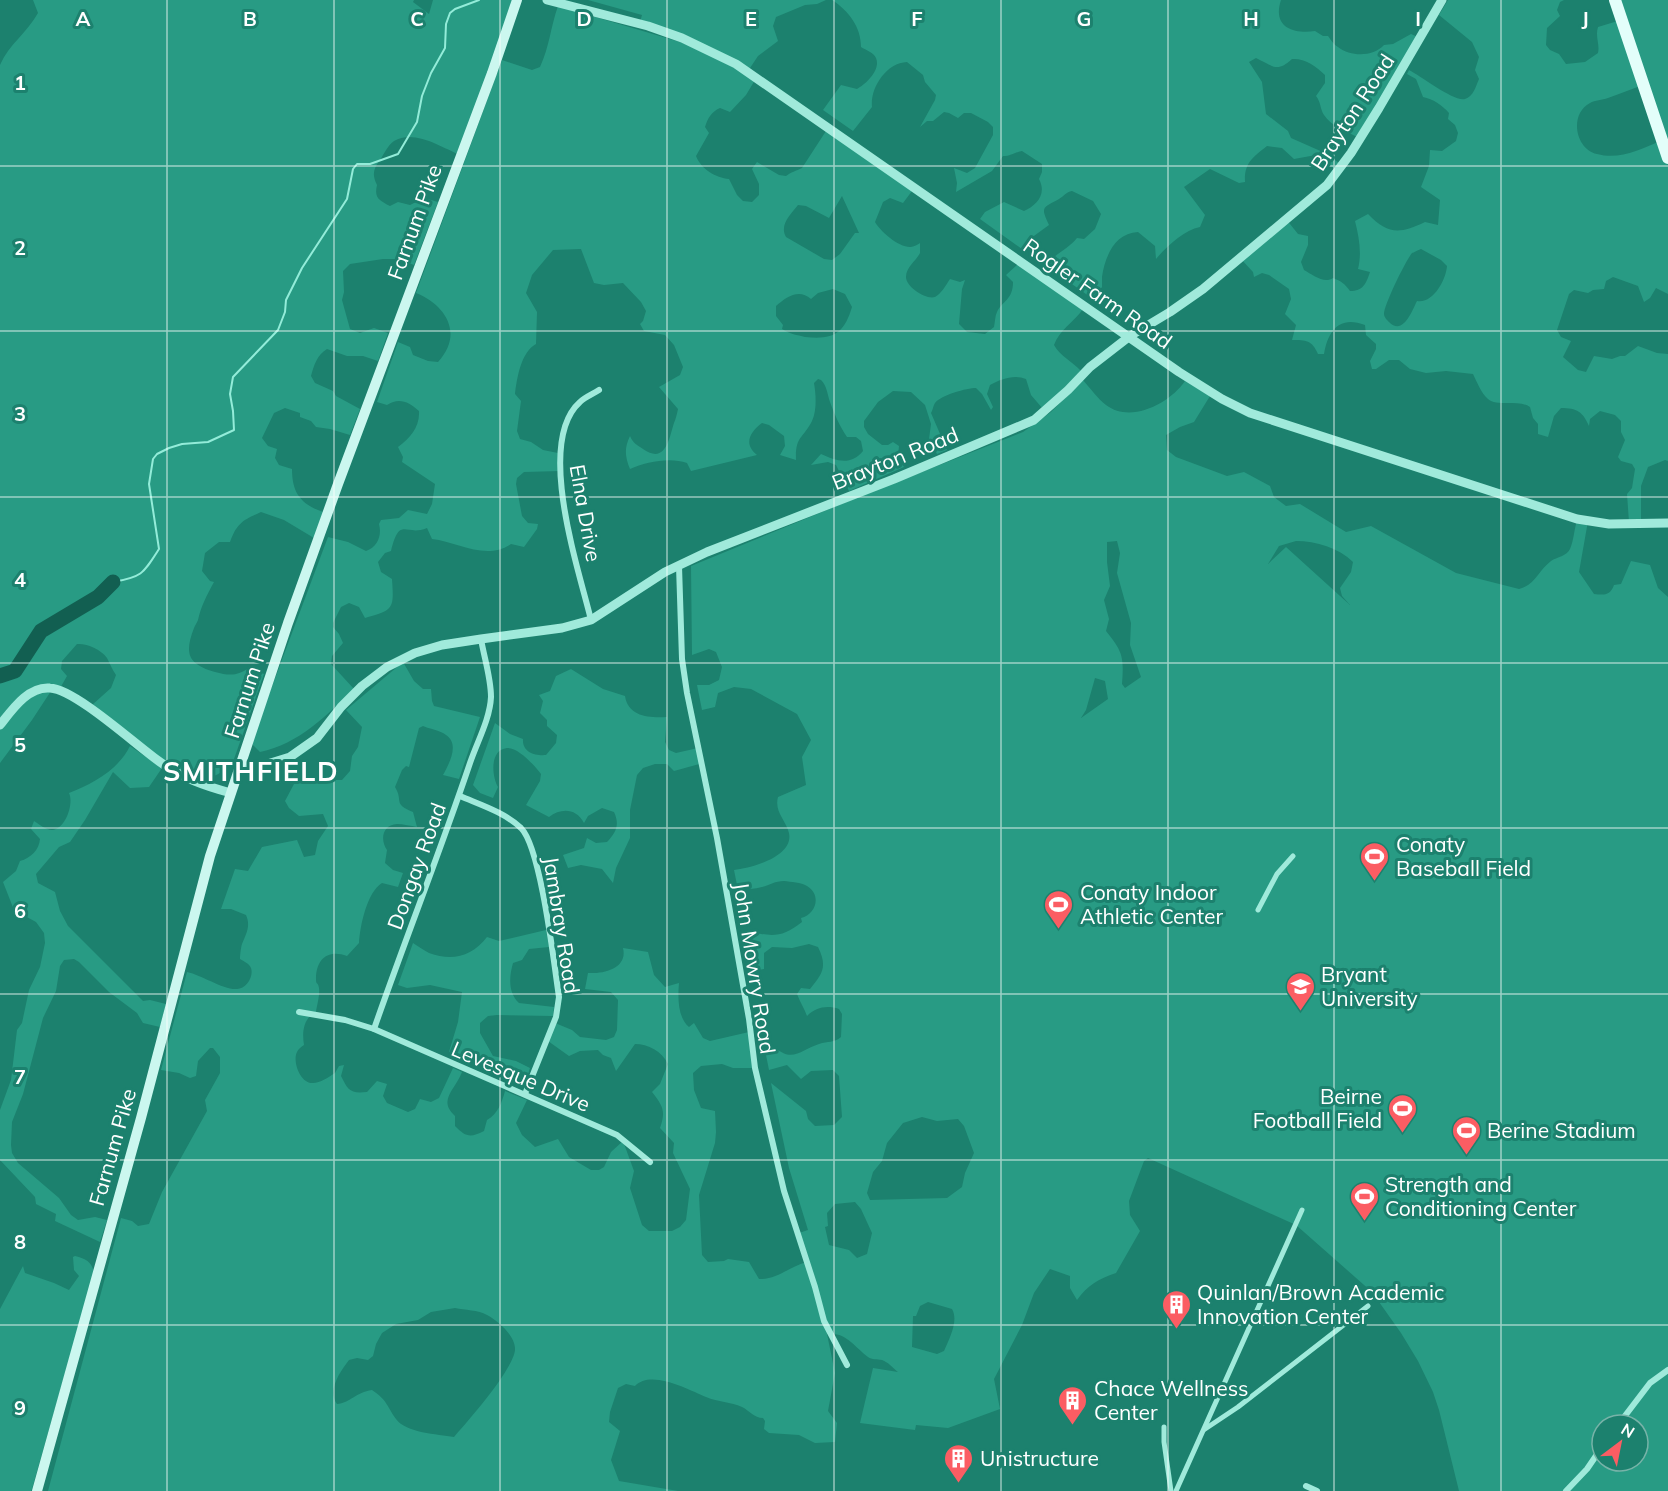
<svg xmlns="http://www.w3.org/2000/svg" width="1668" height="1491" viewBox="0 0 1668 1491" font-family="Mulish,sans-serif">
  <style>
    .green { fill: #289b84; fill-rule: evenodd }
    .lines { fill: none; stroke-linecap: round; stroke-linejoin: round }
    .stream { stroke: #93ecd9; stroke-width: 2 }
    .river { stroke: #125f51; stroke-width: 15 }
    .pedestrian { stroke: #a0eadb; stroke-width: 5 }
    .minor { stroke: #a0eadb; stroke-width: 6 }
    .tertiary { stroke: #a0eadb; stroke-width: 9 }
    .secondary { stroke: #cbf7ef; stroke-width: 10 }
    .primary { stroke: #e3fefa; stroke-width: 12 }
    .grid { fill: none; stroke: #fff; stroke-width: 1.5; stroke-opacity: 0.55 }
    .labels { text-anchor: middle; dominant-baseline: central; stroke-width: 6; stroke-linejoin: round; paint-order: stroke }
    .street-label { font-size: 21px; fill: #fff; stroke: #1c816e }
    .poi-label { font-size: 21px; fill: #fff; stroke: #1c816e; text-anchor: start }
    .district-label { font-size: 27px; font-weight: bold; letter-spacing: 1.5px; fill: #fff; stroke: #1c816e }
    .grid-label { font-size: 20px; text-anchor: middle; font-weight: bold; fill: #fff; stroke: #1c816e; stroke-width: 6; stroke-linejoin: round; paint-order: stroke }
  </style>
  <rect width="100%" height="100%" fill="#1c816e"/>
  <g class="green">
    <path d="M33,0H414L413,2L429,14L433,0H517L460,155C441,147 414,129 394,141C388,145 384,154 380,160C373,169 372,175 377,185C374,198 379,200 390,206L398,202L410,205L424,198L438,202L414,265L398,259H383L350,264L343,271L344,292L342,300L350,329L360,333L374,328L388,333L378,361L363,356H347L327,349C317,355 314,365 311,376L315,383L333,391L336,396L360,409L350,435L330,429L316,427L311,421L300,417V413L285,408L274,413L262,438L268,446L277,449L275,458L279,465L292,469C292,492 300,504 323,512L314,538L284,520L261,512C243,520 237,523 230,542H219L205,553L202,571L210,581L214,582C207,595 201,606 198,620C197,623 195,625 194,628C184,654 188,664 215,672C230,676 238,676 250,667L264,674L234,759C228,768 218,776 208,778C181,782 114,722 92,705L111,688L116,675C112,669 110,664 107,658C101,649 86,643 77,644L62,661L61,669L67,676L59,690L51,691L32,720L0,763V65C9,44 27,33 38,13Z"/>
    <polygon points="588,0 826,0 817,4 805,5 776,17 773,26 778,41 758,56 748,71 640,22 642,15"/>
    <path d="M832,0H1281C1272,27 1293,34 1315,31L1323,36H1328C1331,40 1334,45 1338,47C1351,57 1373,57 1384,45L1393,44L1411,34L1418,37L1357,137C1346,131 1331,126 1324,115C1320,109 1321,102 1316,96L1325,83V75C1316,66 1304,58 1292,59C1277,73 1273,66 1256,58L1249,62L1262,82L1266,114L1288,131L1291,138L1325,153L1339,163L1335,169L1316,155L1294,159L1282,148L1267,146C1253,157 1244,163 1245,182L1239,183L1210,169L1184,187L1205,215L1200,227C1184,230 1167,246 1156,259L1155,246L1138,232C1115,233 1105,256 1102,277C1102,278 1102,285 1102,287C1100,290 1096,295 1093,299L1045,265C1055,254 1067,250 1077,238L1084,239L1095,229L1101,214L1093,201L1072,191C1066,192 1064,196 1059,199C1043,208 1040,206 1049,225L1027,241L1022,249L980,219L985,212L1004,202L1024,211C1037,205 1047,194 1039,179L1042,172V164L1022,151C1015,152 1011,156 1003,156L992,171L956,192L957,183L954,168L967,173L975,168L993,135V127L988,122L971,113H964L958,118L949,113L944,112L933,121H927L920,127L935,100L936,95L925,82L923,75L907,62C886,63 870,88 872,107L853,131L823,110L841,85L857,89C866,84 881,70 876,58C874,53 866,50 861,47C861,27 849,11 832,0Z"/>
    <path d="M1448,0H1564L1560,2L1557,10L1560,16L1547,28L1546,45L1550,50L1559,54L1566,64L1585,62L1598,53C1600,44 1595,37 1598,27L1621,20L1616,0H1668V294L1656,288L1650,298L1644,302L1638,286L1613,277L1606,281L1604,289L1593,290L1588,293L1574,290L1569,294L1557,330L1561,337L1571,341L1563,357L1578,370L1586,372L1594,356L1612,359L1620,356H1625L1638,346L1657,353L1668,354V461L1665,460L1648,467L1641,486V521L1629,522L1627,494L1632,488L1635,469L1632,464L1621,461L1618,457L1625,440L1621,432V421L1615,415L1600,411L1590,419L1589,426C1583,412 1577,408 1561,408L1554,416L1548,437L1538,434V424L1533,418L1530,407C1518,399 1496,407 1488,399C1481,393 1477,382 1473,374L1446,371L1426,373L1410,369L1399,360H1389L1376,369H1372L1370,361L1376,349V344L1366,335L1365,325C1339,315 1328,331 1324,354H1318C1312,340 1306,340 1292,340L1296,325L1285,314L1291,299L1289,289L1269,275L1262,273L1254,277L1253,272L1240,258L1286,219L1298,234L1308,236V245L1301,262L1304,270C1313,275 1324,284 1333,278C1341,281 1345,284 1350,291C1363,291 1366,284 1370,272L1358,269C1362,253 1359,237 1355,221L1368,214C1388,235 1400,234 1425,222L1438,225L1440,200L1421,187L1429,166L1430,150L1442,151L1456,141L1458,133L1455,125L1448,119L1449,113C1442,105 1433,99 1423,97L1416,79L1407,74L1409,70C1421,76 1454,102 1465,99C1473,97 1476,86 1479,79L1475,70L1479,57L1472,42L1439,15ZM1643,85L1660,141C1640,150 1619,160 1597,154C1575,149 1569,114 1590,103C1595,100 1602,100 1608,98C1620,94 1631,89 1643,85ZM1421,249L1441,260L1447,266C1446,280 1433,304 1417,301C1412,311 1403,336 1389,322C1387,320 1384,317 1384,314C1384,305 1406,260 1412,253C1413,253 1420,249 1421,249Z"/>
    <path d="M558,6L680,42L717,57L755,80L746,95L730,112L720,108C711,112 708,118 705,127L709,133L696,156C701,169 716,178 729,179L737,195L743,201L752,202L759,195V184L752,169L757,162L779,175L786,176C791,172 796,171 802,168L826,131L912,191L903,203L890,198L883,202L875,222C880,231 899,248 911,247C913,247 919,244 920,243C920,244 920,252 920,253C916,261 906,267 906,277C906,287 926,300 935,297C941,294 946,285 950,279L960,282L965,280L962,289L959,324L967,332L985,334L994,327C995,322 995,316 997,312C1002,301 1013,300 1013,282L1006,275L1018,264L1083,309C1074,322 1059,330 1054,345C1060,356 1073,362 1081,371L1043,409L1031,395L1026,379C1014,374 1001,379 990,385L987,394L993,407L991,410L982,394L976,388C967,388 941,395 935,403C934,404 932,412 931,413L947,450L937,454L929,439L931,424L925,405L911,392L893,391L878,402L864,421V427L868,434L882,445H888L893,442L899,446L898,456L904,467L849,491L836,465L828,462L811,465L821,454C836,461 851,466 863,451L861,441L856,437H847C840,427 834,413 830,402C827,393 827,386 821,380L818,379L814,383C816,395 817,410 812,421C803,439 795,436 796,460L780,455L785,446L784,436L769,425L762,423C750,432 743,444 757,455L691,471L687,463C670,457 646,462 630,469C625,457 624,448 630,436C633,443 637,445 643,449C666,465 669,438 674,423C676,418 677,414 678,409L659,387L680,375L683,367L674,345L665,335L644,331L640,324L643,321L646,311L641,302L623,283L604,285L594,283L581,249L553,250L532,275L526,293L537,312L536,344C521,352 517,378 515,394L521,401L517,431L520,439L531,442L543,450L558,453L560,471L524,472L517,478L516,484L522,516L528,523L538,524L537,529L524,547L511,544C486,561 458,542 432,539L427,528C405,537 400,515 391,551L385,553L378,562L381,572L392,579C394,609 394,610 365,618L359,607L349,603L341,607L333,623V627L339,634L343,643L332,656L331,664L354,689C327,715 299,744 260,752L253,745V737L328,537L348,542L366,551C378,547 382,535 379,524L381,520L399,518L408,510L427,514L432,504L435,484L402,462L403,457L398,447C410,438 420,427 419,411C409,402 399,397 387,405L377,402L398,342L410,347L413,355L428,361L438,362C464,334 446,305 416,293L502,60L532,70L540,67C550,45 550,29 558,6ZM842,196L859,233H855L840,254L832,260L824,259L786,237C779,225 791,214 798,205L806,206L829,218ZM833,289L845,294L852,307C844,334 833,340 805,337C797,335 790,334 782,329L783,325L776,316V306C786,297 799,288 811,299L818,293Z"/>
    <path d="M1083,380C1090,388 1098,399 1106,405C1131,424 1170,403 1185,381L1210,396L1194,422L1180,427L1166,435L1167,450L1176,457L1227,476L1244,472L1270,486L1274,497L1286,506L1300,504L1346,532L1371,526L1456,573L1519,589C1535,585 1538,571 1551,561C1557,557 1567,556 1570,549C1574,540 1574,529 1577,521H1588L1579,572L1594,594C1604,595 1610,596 1614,585L1621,584L1631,561L1650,565L1658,588L1668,597V1491H1459L1439,1410L1433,1392L1418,1361L1401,1333L1372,1292L1296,1225L1148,1158L1144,1161L1129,1201L1130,1215L1140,1231L1116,1273C1098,1279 1088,1285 1077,1300L1070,1288V1276L1050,1269L1034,1293L1022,1325L994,1379L1000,1409L948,1428L916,1425L915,1430L860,1423L873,1368L898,1372C893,1368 888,1362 882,1360C877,1359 872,1360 868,1357C855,1347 845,1331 827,1334L835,1373L828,1411L837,1423L835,1442L815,1443L799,1435L769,1433L764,1429L765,1421L763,1418C754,1418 750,1411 742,1407C731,1402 718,1402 706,1397C689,1390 651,1369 635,1386L626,1384L618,1388L610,1412L609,1422L620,1431L611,1460L619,1481L678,1491H48L121,1218L132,1221L138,1226L149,1224L162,1192L207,1111L205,1100L220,1073V1057L213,1048H210L198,1061L196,1076L190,1078L179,1073L161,1070L187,972C202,975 223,990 237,989C246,989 254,977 251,968C249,963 243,961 240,959C240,955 241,947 242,944C246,934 251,926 246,915L231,909H221L235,869L248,871L262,847L297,840L304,857L315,855L318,841L328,826L323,814L299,816L289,808L285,801L294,784L320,779L321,776L329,780H342L350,771L352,756L358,747L362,727L346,710L403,662L414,681L423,689H431L432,701L434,706L480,717L459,779L443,775C449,764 460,744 446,735C440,730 429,729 423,726L419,728L409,767L406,766L402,770L395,787C404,802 392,803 413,812L417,827C411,826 403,824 397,824C382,825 380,840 387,850L385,863L393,870L403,873L398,887L382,883C367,892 360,926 359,943L347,956C329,949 316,958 316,979C316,986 318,981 319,988C320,995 317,1005 316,1012C303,1018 302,1033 304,1045C301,1047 298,1049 297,1052C292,1062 301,1084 313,1083C320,1083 329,1077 335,1073L339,1066L344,1065L341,1076C348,1090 350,1094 367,1092L377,1081L387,1084L383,1096L387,1103L408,1112L415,1109L420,1099L431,1102L439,1098L453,1068L462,1072C456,1089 437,1100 455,1116V1126C466,1137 470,1138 484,1131L487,1120C498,1114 502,1102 505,1091L527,1100L516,1123L522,1135L535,1147L558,1139L569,1157L591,1170H599L604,1167L611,1152L623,1141L634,1171L630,1188L642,1225L649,1231H672L680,1227L686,1220L690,1189L673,1153L674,1143L660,1128C666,1111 663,1106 652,1092L660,1084L668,1064C662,1051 648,1044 635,1044L616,1071L611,1058L603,1055L598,1050L580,1051L569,1056L548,1041L555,1023L572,1030L580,1037L606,1040L614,1037L617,1030L618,1000L611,992L585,989L588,973C604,974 628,968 623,948L648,952L654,975L665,987L679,983C678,996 677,1017 689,1027L694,1023L703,1038L710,1041L749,1032L756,1068H733L722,1064L701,1066L693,1073L694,1090L701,1108L715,1111L716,1132L715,1143L699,1195L702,1255L708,1262L724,1261L728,1259L749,1262L759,1279C776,1280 791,1266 807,1262L799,1233L808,1230L789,1168L771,1083L806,1111L808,1119L815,1126L834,1125L842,1117L839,1076L833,1070L811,1071L801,1079L787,1065L769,1070L765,1050L776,1048C792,1063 803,1049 819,1044C828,1041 834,1043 841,1037L842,1014L839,1009C827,1005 816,1007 807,1016C804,1008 800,1002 797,994L801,988L810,989C822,974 828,967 818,947L809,944L792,948L772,947L764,953V969L752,971L745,931C771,936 781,939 802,922L801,918C816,914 822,895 807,886C801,882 791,882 784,881C775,881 770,885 762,887C755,889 746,889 738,890L734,870C751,868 794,857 789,833C786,820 774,812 778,797L806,785L802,757L811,740L797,714L751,689L734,687L718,693L715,707L702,710L697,685H709L719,680L722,667L716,652L709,649L692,655L691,566L856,498L1023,432L1051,412ZM1117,541L1120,553L1117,573L1131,623L1130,645L1141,677L1125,688L1122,684C1124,657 1123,652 1106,631L1109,619L1104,600L1110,586L1107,562V542ZM1296,541C1316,541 1339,548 1353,562L1351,572L1340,588L1342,596L1350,605L1286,547L1268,564L1279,546ZM1095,678L1105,681L1108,699L1081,718L1086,710ZM922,1117L937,1121L958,1119L964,1126L974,1153L965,1173L962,1187L947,1198L870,1200L867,1193L873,1172L882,1161L887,1143L903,1123ZM855,1202L861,1209L872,1233L867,1254L857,1258L849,1250L829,1245L825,1227L828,1226L827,1213L835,1204ZM928,1302L952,1309C959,1321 949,1339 944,1351L937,1354L912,1347L913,1316H916L920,1306ZM455,1308C465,1310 478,1310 487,1315C498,1321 516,1336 515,1350C513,1370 468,1421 454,1437C437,1434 406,1433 396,1419C386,1405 388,1401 372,1390C356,1392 350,1403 337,1404C327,1390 340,1372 349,1360L357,1358L368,1360L373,1356L376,1344L382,1333L396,1324L418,1320L431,1312ZM1602,1425H1638V1461H1602Z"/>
    <path d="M571,669L603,689L625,696C628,717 650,718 667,717L665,742L669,750L676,753L698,748L703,763L674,771L667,764H655L643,768L637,775L630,810V838L616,868L613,883L602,869L581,865L568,868L563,855L584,848L587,838L596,843L607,842C616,832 620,825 614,812L602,808L588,816L584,823C576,808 561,808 549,817L526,805L540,781L541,774C535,766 518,747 507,748C489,750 492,777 498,787L493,798L480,793L473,785L495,723L510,734L523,739C522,752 535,756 546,755L556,743L557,735L547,726V720L540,713L543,701L539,695L550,691L556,676Z"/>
    <path d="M130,746L162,768L149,787L130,788L113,772L85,820L70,842L59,847L36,874L38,883L55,892L60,911L68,926L143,1001L150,1000L166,1004L160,1027L143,1023L137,1013L109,992L79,962L74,959L64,960L60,966L56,991L43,1018L23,1094L12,1122L11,1145L12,1153L18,1163L59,1198L71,1215L78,1220L95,1217L107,1220L100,1242L55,1221L56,1214L36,1204L35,1197L0,1160V1110L11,1080L17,1030L22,1023L29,990L40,967L45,943L44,933L36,922L14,910L3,882L16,871L20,861C31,858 39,850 40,839L31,829L34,821C39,824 46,830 52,830C66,829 74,803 69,793C93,784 119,769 130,746Z"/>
    <path d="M546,930L549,947L529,949L522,960L513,963C509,977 508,993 519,1003L554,1007L553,1016L497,1015L488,1016L480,1023V1033L493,1056L516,1061L530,1068L528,1074L519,1080L449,1052L458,1022L462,992L430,985L407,988L398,985L413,943C418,946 423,950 429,953C453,962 472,956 487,937L499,941Z"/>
    <path d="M75,1256C86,1259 91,1261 94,1272L32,1489L31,1491H0V1309L23,1266L25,1273L54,1283L69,1290L79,1276L74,1270L73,1257Z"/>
  </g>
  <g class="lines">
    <path class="stream" d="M113,582C142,577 143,574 159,549L149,484L153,459L157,454L169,448L182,444L208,442L234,430L233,411L230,394L233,377L278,330L285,312L286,300L302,268L347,199L353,169L357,164H370L398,154L417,122L422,96L431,73L445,48L446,24L450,13L455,9L479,0"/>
    <polyline class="river" points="0,676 15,671 41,631 98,597 113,582"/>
    <g class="pedestrian">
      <polyline points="1258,910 1277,874 1293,856"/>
      <polyline points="1164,1427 1164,1442 1171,1491"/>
      <polyline points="1205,1429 1238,1407 1368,1306"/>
      <polyline points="1176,1491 1302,1210"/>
    </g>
    <g class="minor">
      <polyline points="679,566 682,659 687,693 717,838 749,1019 755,1068 784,1191 815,1287 824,1321 847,1365"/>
      <path d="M591,620C579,570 535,442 580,402C585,397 593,394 599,390"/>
      <path d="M460,796C481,805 504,812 521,828C541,848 554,964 559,997L556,1017L525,1094"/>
      <polyline points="299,1012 345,1020 374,1029 617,1135 650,1162"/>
      <path d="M374,1029C405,940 440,852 470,763C477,742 490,719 491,697C491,678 484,657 481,639"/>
      <polyline points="1618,1425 1650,1383 1668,1370"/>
      <polyline points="1306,1486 1317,1491"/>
      <polyline points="1566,1491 1587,1469 1602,1447"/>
    </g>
    <g class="tertiary">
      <polyline points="547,0 648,26 682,38 736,64 1179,372 1222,399 1250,413 1577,519 1609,524 1668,523"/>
      <path d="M0,725C12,710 28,686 50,688C75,689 137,746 160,762C182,778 205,786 231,793"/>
      <polyline points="242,764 261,766 290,757 317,738 341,707 362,686 387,667 415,653 442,645 481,639 562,628 591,620 665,572 707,552 894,479 1034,420 1068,390 1090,367 1130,336 1170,312 1203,289 1327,185 1351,153 1379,108 1442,0"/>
    </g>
    <polyline class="secondary" points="37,1491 141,1118 210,856 288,623 338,484 492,73 517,0"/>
    <polyline class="primary" points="1615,0 1668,158"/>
  </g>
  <path class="grid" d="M167,0V1491M334,0V1491M500,0V1491M667,0V1491M834,0V1491M1001,0V1491M1168,0V1491M1334,0V1491M1501,0V1491M0,166H1668M0,331H1668M0,497H1668M0,663H1668M0,828H1668M0,994H1668M0,1160H1668M0,1325H1668"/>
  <defs>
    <symbol id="stadium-pin" viewBox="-11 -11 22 30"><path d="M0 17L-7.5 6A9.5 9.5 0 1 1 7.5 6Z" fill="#fb5d63" stroke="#1c816e"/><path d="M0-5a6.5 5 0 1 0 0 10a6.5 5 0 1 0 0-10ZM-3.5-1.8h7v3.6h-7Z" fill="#fff"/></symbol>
    <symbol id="university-pin" viewBox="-11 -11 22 30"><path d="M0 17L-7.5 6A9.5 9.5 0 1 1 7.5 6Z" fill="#fb5d63" stroke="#1c816e"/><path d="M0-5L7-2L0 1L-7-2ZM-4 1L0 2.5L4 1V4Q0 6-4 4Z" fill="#fff"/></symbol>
    <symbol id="building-pin" viewBox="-11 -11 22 30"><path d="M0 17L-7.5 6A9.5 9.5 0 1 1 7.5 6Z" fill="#fb5d63" stroke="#1c816e"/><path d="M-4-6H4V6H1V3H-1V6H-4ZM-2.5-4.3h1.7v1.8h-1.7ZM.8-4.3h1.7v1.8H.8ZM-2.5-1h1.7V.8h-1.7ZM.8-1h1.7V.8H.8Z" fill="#fff"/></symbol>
  </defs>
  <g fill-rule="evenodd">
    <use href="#stadium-pin" x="1358" y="840" width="33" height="45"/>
    <use href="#stadium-pin" x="1042" y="888" width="33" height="45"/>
    <use href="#university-pin" x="1284" y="970" width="33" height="45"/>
    <use href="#stadium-pin" x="1386" y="1092" width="33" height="45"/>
    <use href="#stadium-pin" x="1450" y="1114" width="33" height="45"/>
    <use href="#stadium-pin" x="1348" y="1180" width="33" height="45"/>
    <use href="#building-pin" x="1160" y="1288" width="33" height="45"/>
    <use href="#building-pin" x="1056" y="1384" width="33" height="45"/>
    <use href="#building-pin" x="942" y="1442" width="33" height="45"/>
  </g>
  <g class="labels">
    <g class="street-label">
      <text transform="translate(1352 112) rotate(-57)">Brayton Road</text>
      <text transform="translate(414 222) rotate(-70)">Farnum Pike</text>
      <text transform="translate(1098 293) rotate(35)">Rogler Farm Road</text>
      <text transform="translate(895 458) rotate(-22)">Brayton Road</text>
      <text transform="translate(586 513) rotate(80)">Elna Drive</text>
      <text transform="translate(249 680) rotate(-72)">Farnum Pike</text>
      <text transform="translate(416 866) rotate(-70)">Dongay Road</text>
      <text transform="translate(562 925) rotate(81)">Jambray Road</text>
      <text transform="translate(755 968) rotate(81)">John Mowry Road</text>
      <text transform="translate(521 1076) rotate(23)">Levesque Drive</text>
      <text transform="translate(112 1147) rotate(-74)">Farnum Pike</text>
    </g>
    <g class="poi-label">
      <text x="1396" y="844">Conaty<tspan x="1396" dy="24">Baseball Field</tspan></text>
      <text x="1080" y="892">Conaty Indoor<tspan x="1080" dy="24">Athletic Center</tspan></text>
      <text x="1321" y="974">Bryant<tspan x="1321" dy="24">University</tspan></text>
      <text x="1382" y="1096" text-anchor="end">Beirne<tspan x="1382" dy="24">Football Field</tspan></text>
      <text x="1487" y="1130">Berine Stadium</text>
      <text x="1385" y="1184">Strength and<tspan x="1385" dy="24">Conditioning Center</tspan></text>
      <text x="1197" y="1292">Quinlan/Brown Academic<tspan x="1197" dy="24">Innovation Center</tspan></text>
      <text x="1094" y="1388">Chace Wellness<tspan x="1094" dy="24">Center</tspan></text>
      <text x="980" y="1458">Unistructure</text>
    </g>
    <g class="district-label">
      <text x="251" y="771">SMITHFIELD</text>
    </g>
  </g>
  <g class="grid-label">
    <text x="83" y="26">A</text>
    <text x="250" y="26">B</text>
    <text x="417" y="26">C</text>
    <text x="584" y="26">D</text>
    <text x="751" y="26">E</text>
    <text x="917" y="26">F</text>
    <text x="1084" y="26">G</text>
    <text x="1251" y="26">H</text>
    <text x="1418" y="26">I</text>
    <text x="1585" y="26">J</text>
    <text x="20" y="90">1</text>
    <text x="20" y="255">2</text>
    <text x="20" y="421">3</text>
    <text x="20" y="587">4</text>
    <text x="20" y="752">5</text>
    <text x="20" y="918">6</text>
    <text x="20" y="1084">7</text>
    <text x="20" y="1249">8</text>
    <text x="20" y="1415">9</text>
  </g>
  <g transform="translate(1620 1443) rotate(32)"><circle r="28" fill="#1c816e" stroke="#77b3a8" stroke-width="1.5"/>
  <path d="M0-4.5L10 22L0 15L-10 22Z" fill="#fb5d63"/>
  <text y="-9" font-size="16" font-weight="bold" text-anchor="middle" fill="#ffffff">N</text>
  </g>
</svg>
